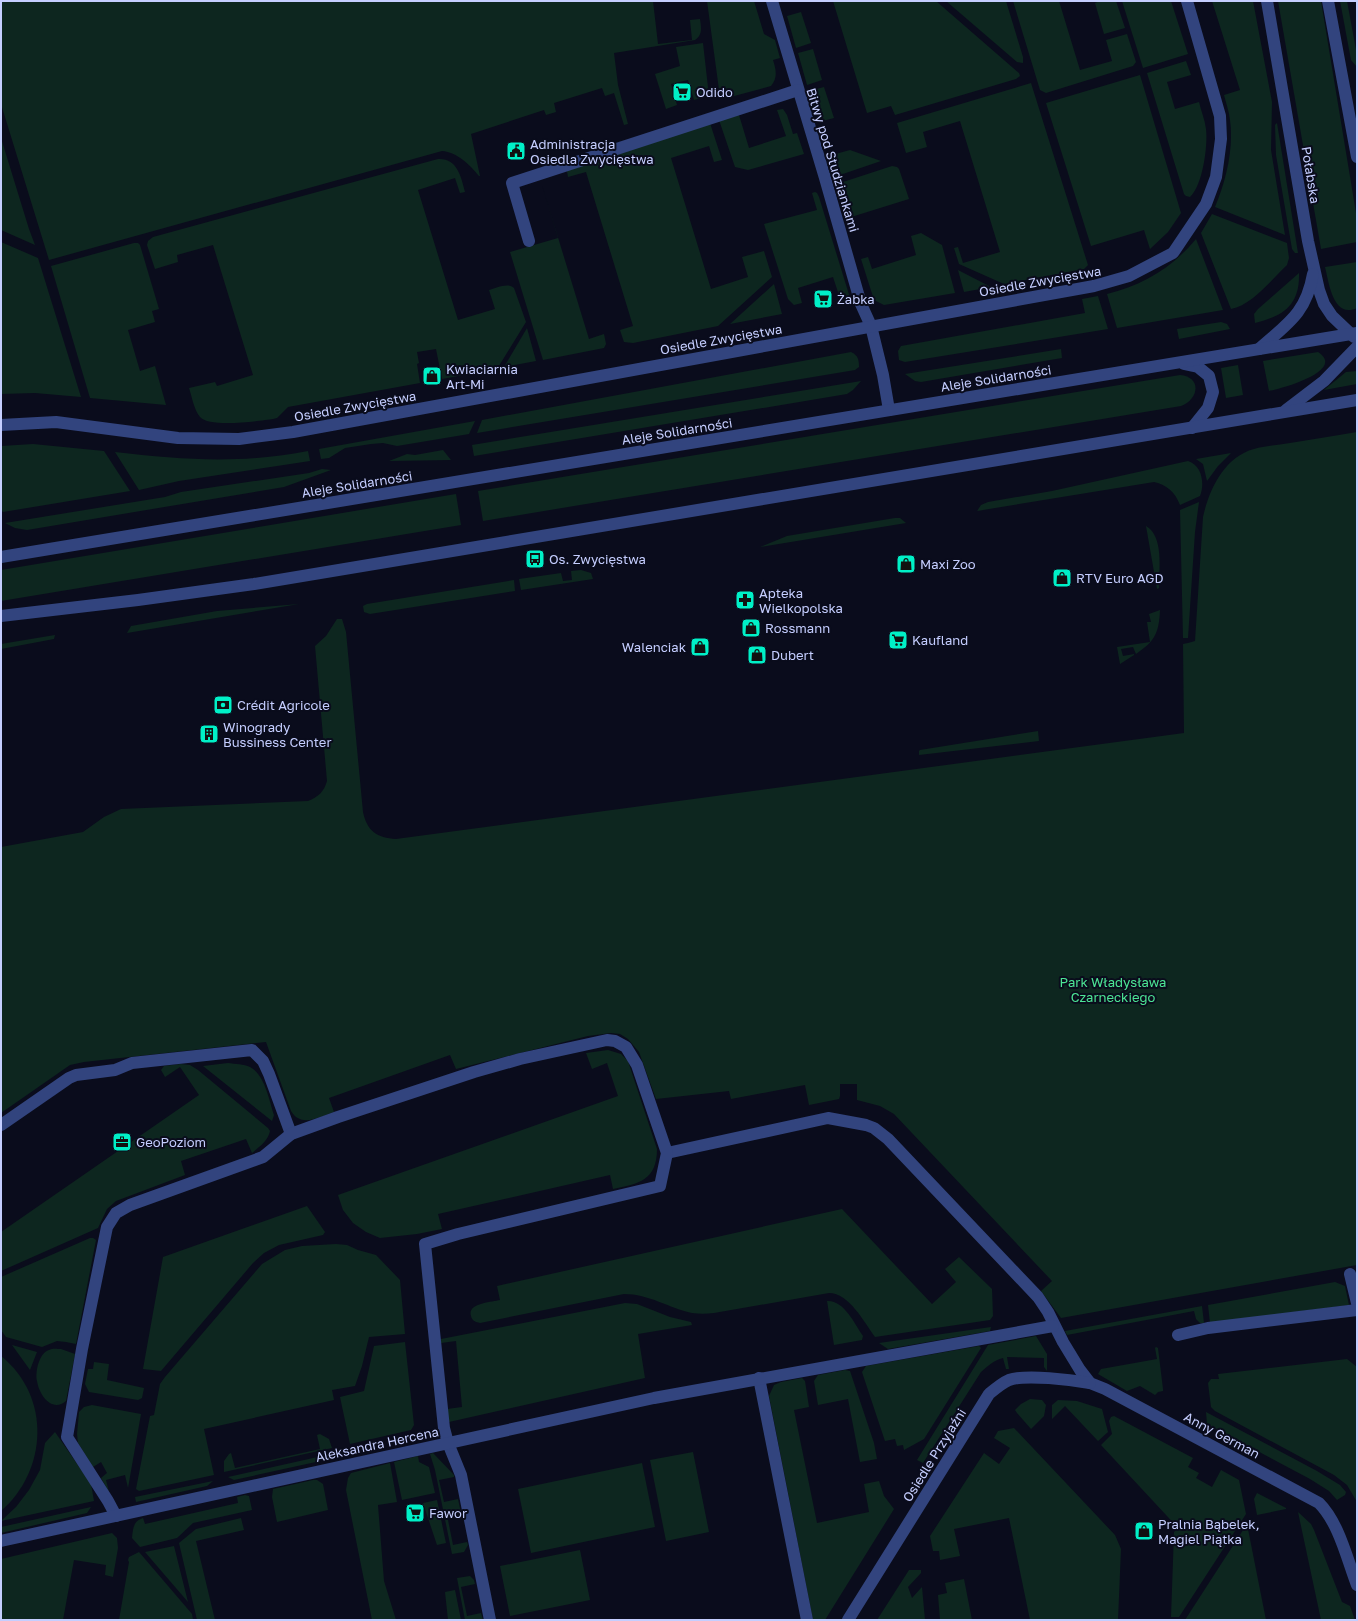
<svg xmlns="http://www.w3.org/2000/svg" width="1358" height="1621" viewBox="0 0 1358 1621" font-family="'Golos Text',sans-serif">
  <style>
    .green { fill: #0d261f }
    .lines { fill: none; stroke-linecap: round; stroke-linejoin: round }
    .minor { stroke: #32447e; stroke-width: 12 }
    .labels { text-anchor: middle; dominant-baseline: central; stroke-width: 4; stroke-linejoin: round; paint-order: stroke }
    .poi-label { font-size: 13px; fill: #c5ceff; stroke: #0a0c1c; text-anchor: start }
    .street-label { font-size: 13px; fill: #c5ceff; stroke: #0a0c1c }
    .park-label { font-size: 13px; fill: #4ce595; stroke: #0a0c1c }
  </style>
  <rect width="100%" height="100%" fill="#0a0c1c"/>
  <g class="green">
    <path d="M1,1H653L658,44L692,40L690,20L700,19C701,27 703,35 695,40L614,53L618,85L628,124L624,125L614,93L605,96L602,88L554,103L556,112L546,115L544,110L471,134L480,176H479C470,165 457,152 442,151L49,260L1,104Z"/>
    <path d="M707,1H754L764,34L775,40L780,58L773,60C776,70 778,77 771,86L723,99L720,97Z"/>
    <polygon points="833,1 936,1 1019,73 1020,76 1016,79 895,115 891,106 867,113"/>
    <polygon points="946,1 1006,1 1023,57 1023,63 1017,62"/>
    <polygon points="1013,1 1059,1 1080,70 1112,61 1106,40 1127,34 1136,62 1133,66 1046,93 1040,90"/>
    <polygon points="1100,1 1116,1 1125,28 1104,34 1095,3"/>
    <polygon points="1122,1 1171,1 1188,54 1143,68"/>
    <path d="M1212,1H1253L1272,102L1271,150L1285,235L1215,207C1226,181 1234,148 1230,120C1229,111 1226,103 1224,95L1240,90Z"/>
    <polygon points="1278,1 1321,1 1357,219 1357,242 1321,249"/>
    <polygon points="1340,1 1347,1 1357,55 1357,67 1351,60"/>
    <polygon points="801,12 811,43 796,48 787,16"/>
    <polygon points="703,43 709,96 694,100 688,80 671,84 677,105 666,109 655,74 680,66 676,47"/>
    <polygon points="813,49 822,80 807,85 798,53"/>
    <path d="M1186,61L1191,75L1167,82L1175,109L1199,102C1201,111 1205,120 1206,129C1208,145 1203,185 1190,197L1186,196L1184,194L1147,73Z"/>
    <polygon points="1140,75 1181,213 1168,232 1150,249 1144,230 1091,246 1046,103"/>
    <polygon points="1031,83 1088,265 1084,269 1004,284 959,264 954,248 958,247 963,263 1000,252 960,121 923,132 927,147 906,153 897,123"/>
    <polygon points="824,87 834,118 819,122 809,91"/>
    <polygon points="783,109 787,115 793,134 797,133 804,154 748,170 735,167 719,120 739,115 749,148 786,136 777,110"/>
    <polygon points="710,123 722,160 714,162 709,146 671,158 711,289 748,277 742,257 764,251 772,277 718,326 633,343 624,342 620,330 633,326 586,172 568,177 567,171"/>
    <polygon points="1277,123 1298,253 1295,253 1292,249 1276,155 1275,125"/>
    <polygon points="1,138 29,229 35,245 1,230"/>
    <polygon points="850,150 881,161 840,175 832,169 828,156"/>
    <path d="M438,159C457,158 461,176 465,192L460,193L455,178L418,190L458,320L495,309L489,290C496,288 508,282 514,288L526,322L497,369L442,379L436,349L417,352L419,363L417,364L420,383L288,407L277,418L273,419C259,421 209,428 200,417C194,410 192,397 189,388L215,382L217,386L253,375L213,245L177,255L178,262L155,269L147,245L148,241L153,237Z"/>
    <polygon points="892,166 897,167 899,169 909,199 848,218 839,190 843,182"/>
    <polygon points="542,185 589,339 604,334 606,344 604,348 543,360 510,252 558,238"/>
    <polygon points="815,192 817,193 819,197 851,301 842,304 833,277 798,288 802,303 794,305 788,299 764,224 817,210 812,193"/>
    <path d="M1212,214L1287,243L1289,258L1287,265C1271,280 1252,305 1231,309L1201,233Z"/>
    <polygon points="921,233 942,245 955,293 884,305 874,300 861,259 868,257 872,269 916,255 911,236"/>
    <path d="M1196,239L1223,310L1117,328L1107,294C1143,285 1172,268 1196,239Z"/>
    <polygon points="1,242 38,258 81,397 35,393 1,394"/>
    <polygon points="134,243 138,243 140,245 159,309 152,311 155,322 128,330 140,371 155,366 166,405 90,398 51,266"/>
    <path d="M1357,262V308C1333,319 1329,283 1325,267Z"/>
    <polygon points="958,270 991,287 964,292"/>
    <path d="M1299,273C1300,305 1283,316 1255,323L1254,314L1258,309Z"/>
    <polygon points="774,284 782,314 730,324"/>
    <polygon points="1098,296 1108,329 905,362 899,360 898,351 901,346 1085,313 1082,299"/>
    <polygon points="1221,322 1227,324 1230,329 1179,339 1177,329"/>
    <polygon points="527,328 536,361 504,367"/>
    <polygon points="1061,349 1062,358 921,382 915,381 905,374"/>
    <path d="M851,352C858,355 859,360 859,367L855,370L477,433L482,420Z"/>
    <path d="M1318,352C1347,371 1280,389 1269,391L1263,361Z"/>
    <polygon points="1238,365 1243,395 1226,398 1221,368"/>
    <polygon points="1357,371 1357,384 1324,390 1346,372"/>
    <path d="M1180,375C1202,377 1199,399 1181,406L483,521L478,491Z"/>
    <polygon points="861,381 853,390 847,394 474,456 472,445"/>
    <polygon points="475,421 469,434 397,446 383,443 371,444 345,448 329,458 321,459 319,449"/>
    <path d="M1357,432V1265L1061,1318L1041,1291L1052,1281L894,1114L880,1106L857,1100V1084H840V1096L839,1099L809,1105L805,1085L731,1099L729,1091L656,1099L639,1052L628,1039L620,1034L611,1033L588,1036L456,1069L450,1055L329,1098L334,1112C319,1117 301,1128 291,1111L266,1042L84,1062L70,1065L1,1113V847L83,832L104,817L121,809L308,801C318,797 324,792 327,781L315,646L326,636L337,619H342L346,632L363,812C367,831 377,838 396,839L1184,733L1183,644L1188,643L1195,641L1203,517C1209,490 1224,457 1254,449C1265,446 1278,445 1290,443C1313,439 1335,436 1357,432Z"/>
    <polygon points="33,444 104,451 130,491 3,512 1,510 1,446"/>
    <polygon points="443,450 451,460 389,461 407,454 415,455"/>
    <path d="M308,451L310,461L179,481L139,490L115,452C184,460 240,464 308,451Z"/>
    <polygon points="1231,453 1218,466 1207,481 1203,464 1196,459"/>
    <path d="M1188,461C1202,465 1205,484 1200,496L1180,505C1175,492 1167,485 1154,482L977,511L981,505L988,502L1052,491Z"/>
    <polygon points="322,469 331,470 284,487 27,530 15,528 5,523 165,497 181,492 309,473"/>
    <polygon points="456,494 461,525 1,601 1,570"/>
    <polygon points="1199,502 1195,532 1188,638 1183,638 1180,510"/>
    <polygon points="895,518 900,518 906,523 760,547 787,536"/>
    <path d="M1146,526C1164,536 1159,570 1159,588L1157,589Z"/>
    <polygon points="581,570 591,573 593,579 521,590 519,579 561,573 563,581 572,580 571,571"/>
    <polygon points="514,580 515,591 370,614 364,612 363,606 367,604"/>
    <polygon points="299,604 127,633 131,626 217,611"/>
    <path d="M1160,610C1159,633 1155,641 1136,654L1133,647L1121,649L1123,656L1134,654V655L1120,664L1117,647L1150,642L1147,622H1151L1149,614Z"/>
    <polygon points="55,635 54,639 1,649 1,644"/>
    <polygon points="1038,731 1039,741 919,755 919,751 920,750"/>
    <path d="M608,1050L621,1054L628,1061L657,1149C657,1180 639,1184 613,1189L610,1175L438,1214L442,1229L417,1234L380,1238L366,1232L353,1223L343,1210L338,1195L618,1096L607,1063L592,1069L586,1053Z"/>
    <path d="M228,1063C235,1064 244,1064 250,1067C265,1075 269,1100 274,1115L272,1121L203,1066Z"/>
    <path d="M181,1064L190,1065L198,1070L268,1128L270,1131C268,1141 259,1147 252,1153L246,1139L181,1161L185,1175L116,1201L107,1209L98,1228L1,1271V1232L199,1095L180,1067L165,1077L161,1070L164,1066Z"/>
    <polygon points="307,1206 325,1232 323,1235 279,1245 264,1253 253,1263 161,1371 143,1369 163,1257"/>
    <path d="M842,1209L932,1304L956,1282L945,1269L959,1257L992,1289L993,1316L990,1320L875,1337C864,1322 849,1293 829,1293L714,1313C706,1314 699,1314 692,1313C669,1308 649,1294 624,1294L480,1323C476,1322 472,1321 471,1316C467,1303 492,1302 500,1300L497,1286Z"/>
    <polygon points="90,1238 93,1238 96,1240 76,1344 66,1342 57,1341 42,1347 6,1337 1,1330 1,1277"/>
    <polygon points="336,1244 347,1245 358,1250 376,1255 400,1280 405,1334 369,1337 362,1366 355,1386 332,1390 334,1400 204,1429 214,1475 139,1491 136,1489 150,1416 154,1415 160,1384 165,1377 262,1264 285,1250 302,1246"/>
    <polygon points="1335,1282 1345,1286 1349,1305 1210,1323 1208,1305"/>
    <path d="M827,1301C844,1300 854,1323 863,1336L862,1340L834,1345Z"/>
    <polygon points="625,1303 637,1304 670,1317 691,1322 692,1325 638,1334 645,1378 449,1422 447,1409 462,1407 456,1341 441,1343 441,1339"/>
    <polygon points="1202,1306 1204,1323 1200,1323 1196,1319 1194,1311 1067,1335 1065,1331"/>
    <polygon points="991,1327 990,1331 888,1349 879,1343"/>
    <path d="M1036,1336L1047,1354V1371L1044,1367V1358L1007,1357L1009,1369H1006L1003,1358C994,1360 988,1366 981,1372L923,1463L917,1460L988,1345Z"/>
    <polygon points="405,1342 414,1425 411,1430 350,1444 340,1397 364,1391 374,1346"/>
    <polygon points="12,1345 37,1352 30,1370"/>
    <polygon points="979,1346 981,1348 924,1439 904,1450 903,1445 897,1446 895,1439 885,1441 862,1372 866,1366"/>
    <polygon points="1156,1347 1158,1348 1163,1389 1163,1391 1158,1392 1155,1395 1140,1386 1127,1391 1098,1374 1101,1369 1157,1359 1155,1348"/>
    <path d="M61,1349L75,1354L66,1401C52,1413 39,1395 37,1381C35,1372 39,1353 49,1350C52,1348 58,1349 61,1349Z"/>
    <path d="M1,1356C51,1396 48,1470 1,1511Z"/>
    <polygon points="1347,1359 1357,1367 1357,1502 1347,1485 1334,1475 1215,1411 1211,1407 1208,1383 1211,1379 1219,1379 1218,1374"/>
    <polygon points="94,1362 109,1364 107,1380 144,1388 142,1398 138,1400 89,1392 85,1384 88,1369 93,1369"/>
    <polygon points="845,1370 850,1371 874,1443 877,1459 860,1462 848,1399 818,1405 814,1381 818,1375"/>
    <polygon points="802,1378 805,1381 809,1407 794,1410 817,1523 869,1512 864,1484 879,1481 884,1496 894,1509 825,1620 813,1620 769,1396 774,1385 781,1382"/>
    <polygon points="1030,1399 1042,1400 1046,1405 1044,1416 1031,1429 1017,1413 1015,1410 1021,1404"/>
    <polygon points="1058,1400 1077,1401 1102,1409 1108,1432 1098,1441 1065,1406 1052,1419 1052,1405"/>
    <polygon points="92,1405 141,1414 128,1488 125,1475 106,1480 109,1492 101,1478 107,1473 101,1462 93,1467 78,1443 77,1434 79,1412 84,1407"/>
    <polygon points="1206,1412 1317,1471 1340,1485 1346,1492 1345,1495 1337,1500 1329,1491 1310,1479 1207,1424"/>
    <polygon points="1114,1416 1193,1458 1188,1467 1199,1473 1196,1478 1212,1487 1221,1470 1239,1480 1246,1514 1179,1617 1171,1617 1174,1532 1178,1529 1179,1530 1180,1530 1101,1445 1112,1434 1109,1421 1111,1417"/>
    <polygon points="1014,1428 1115,1535 1121,1549 1118,1620 1030,1620 1009,1518 954,1529 960,1556 940,1560 939,1551 933,1551 930,1536 984,1453 999,1464 1010,1448 994,1438 998,1431"/>
    <polygon points="55,1432 91,1484 94,1501 1,1521 16,1507 29,1490 40,1470 45,1443"/>
    <polygon points="320,1434 329,1439 332,1448 224,1472 224,1461 229,1454 231,1453 235,1468 320,1449 317,1435"/>
    <polygon points="693,1452 709,1532 666,1541 650,1460"/>
    <polygon points="433,1453 454,1475 454,1477 439,1480 444,1502 458,1499 461,1513 447,1515 453,1545 467,1542 468,1545 464,1552 452,1554 435,1470 430,1454"/>
    <polygon points="331,1454 325,1460 234,1480 228,1477"/>
    <polygon points="418,1456 419,1462 429,1467 435,1493 402,1500 394,1462"/>
    <polygon points="390,1463 397,1502 378,1505 384,1581 396,1620 372,1620 346,1490 348,1478 351,1473"/>
    <polygon points="642,1463 655,1527 531,1553 518,1489"/>
    <polygon points="313,1480 317,1480 323,1484 328,1510 277,1522 272,1497 273,1489"/>
    <polygon points="213,1481 207,1486 136,1502 135,1497"/>
    <polygon points="1257,1493 1286,1508 1286,1509 1257,1515 1254,1499"/>
    <path d="M245,1495L249,1496L252,1510L193,1523L177,1538L140,1547L132,1538C133,1529 133,1521 143,1518L145,1524L238,1503L237,1497Z"/>
    <polygon points="437,1500 446,1543 437,1545 423,1503"/>
    <polygon points="91,1507 87,1513 1,1533 1,1527"/>
    <polygon points="1298,1512 1311,1524 1314,1530 1342,1602 1350,1606 1355,1620 1321,1620"/>
    <polygon points="241,1518 244,1530 196,1541 215,1620 197,1620 179,1543 196,1529"/>
    <polygon points="1247,1524 1266,1620 1185,1620"/>
    <polygon points="112,1533 117,1538 118,1548 113,1577 105,1575 106,1565 74,1560 63,1620 1,1620 1,1559"/>
    <polygon points="174,1546 188,1602 145,1552"/>
    <polygon points="580,1550 590,1600 510,1616 500,1566"/>
    <polygon points="139,1552 192,1614 193,1620 119,1620 129,1562 128,1560 129,1557"/>
    <polygon points="909,1570 921,1570 921,1573 908,1587 912,1598 922,1587 925,1620 877,1620"/>
    <polygon points="470,1576 474,1580 475,1584 461,1587 467,1616 481,1613 483,1620 465,1620 457,1578"/>
    <polygon points="964,1579 972,1620 940,1620 938,1595 947,1593 945,1583"/>
    <polygon points="455,1590 461,1620 448,1620 445,1592"/>
  </g>
  <g class="lines">
    <g class="minor">
      <polyline points="772,1 825,178 861,304 871,326 883,375 889,410"/>
      <polyline points="1267,1 1308,241 1319,290 1324,304 1332,316 1354,337"/>
      <polyline points="1328,1 1357,157"/>
      <polyline points="529,241 512,183 798,90"/>
      <path d="M1259,349C1287,324 1306,314 1313,274"/>
      <polyline points="1184,364 1198,367 1209,376 1213,392 1208,408 1192,428"/>
      <polyline points="1286,410 1324,381 1357,347"/>
      <polyline points="1,425 56,422 178,438 239,439 293,432 1094,286 1129,276 1173,253 1206,204 1216,177 1221,139 1220,116 1187,1"/>
      <polyline points="1,557 1357,333"/>
      <polyline points="1,616 138,600 254,584 1357,400"/>
      <polyline points="1,1125 69,1078 76,1075 115,1070 132,1063 252,1050 263,1061 269,1074 291,1134"/>
      <path d="M667,1153L828,1118L866,1125L874,1128L888,1139L1038,1297L1048,1312L1063,1342L1080,1370L1090,1383L1105,1389L1319,1503C1339,1523 1347,1559 1357,1585"/>
      <polyline points="1350,1274 1357,1303"/>
      <polyline points="1178,1335 1208,1328 1357,1310"/>
      <polyline points="759,1378 807,1620"/>
      <polyline points="116,1516 108,1501 67,1437 82,1349 107,1227 116,1213 130,1205 263,1157 291,1134 338,1117 474,1072 520,1059 607,1040 615,1041 626,1047 637,1065 667,1153 660,1186 458,1234 425,1244 444,1428 448,1443 461,1475 490,1620"/>
      <polyline points="1,1541 654,1398 1053,1326"/>
      <path d="M848,1620L989,1394C995,1389 1002,1383 1009,1380C1026,1374 1072,1380 1090,1383"/>
    </g>
  </g>
  <defs>
    <symbol id="supermarket-square" viewBox="-11 -11 22 22"><rect x="-9" y="-9" width="18" height="18" rx="4" fill="#00f0c7" stroke="#0a0c1c"/><path d="M-6-5.5h2.5l.6 2H6L4.5 2H-2.5L-4.4-4H-6ZM-1.5 3.2a1.3 1.3 0 1 0 .1 0ZM3 3.2a1.3 1.3 0 1 0 .1 0Z" fill="#111"/></symbol>
    <symbol id="civic-square" viewBox="-11 -11 22 22"><rect x="-9" y="-9" width="18" height="18" rx="4" fill="#00f0c7" stroke="#0a0c1c"/><path d="M-.6-6.5H3V-4.5H.6V-3L4-1V1h2V6H-6V1h2V-1L-.6-3ZM-1.2 2.5V6h2.4V2.5Z" fill="#111"/></symbol>
    <symbol id="shop-square" viewBox="-11 -11 22 22"><rect x="-9" y="-9" width="18" height="18" rx="4" fill="#00f0c7" stroke="#0a0c1c"/><path d="M-5-2.5h2.3a2.7 3.5 0 0 1 5.4 0H5L5.5 6h-11ZM-1.5-2.5h3a1.5 2.3 0 0 0-3 0Z" fill="#111"/></symbol>
    <symbol id="bus-square" viewBox="-11 -11 22 22"><rect x="-9" y="-9" width="18" height="18" rx="4" fill="#00f0c7" stroke="#0a0c1c"/><path d="M-5-6H5V4H4V6H2V4H-2V6H-4V4H-5ZM-3.5-4V0h7V-4ZM-3.5 1.2v1.5H-2V1.2ZM2 1.2v1.5H3.5V1.2Z" fill="#111"/></symbol>
    <symbol id="pharmacy-square" viewBox="-11 -11 22 22"><rect x="-9" y="-9" width="18" height="18" rx="4" fill="#00f0c7" stroke="#0a0c1c"/><path d="M-2-6h4v4h4v4h-4v4h-4v-4h-4v-4h4Z" fill="#111"/></symbol>
    <symbol id="bank-square" viewBox="-11 -11 22 22"><rect x="-9" y="-9" width="18" height="18" rx="4" fill="#00f0c7" stroke="#0a0c1c"/><path d="M-6-4H6V4H-6ZM0-2.3a2.3 2.3 0 1 0 0 4.6a2.3 2.3 0 1 0 0-4.6Z" fill="#111"/></symbol>
    <symbol id="building-square" viewBox="-11 -11 22 22"><rect x="-9" y="-9" width="18" height="18" rx="4" fill="#00f0c7" stroke="#0a0c1c"/><path d="M-4-6H4V6H1V3H-1V6H-4ZM-2.5-4.3h1.7v1.8h-1.7ZM.8-4.3h1.7v1.8H.8ZM-2.5-1h1.7V.8h-1.7ZM.8-1h1.7V.8H.8Z" fill="#111"/></symbol>
    <symbol id="office-square" viewBox="-11 -11 22 22"><rect x="-9" y="-9" width="18" height="18" rx="4" fill="#00f0c7" stroke="#0a0c1c"/><path d="M-6-3h4V-5.5h4V-3h4V5H-6ZM-1-4.5V-3h2v-1.5ZM-6 0V1H6V0Z" fill="#111"/></symbol>
  </defs>
  <g fill-rule="evenodd">
    <use href="#supermarket-square" x="671" y="81" width="22" height="22"/>
    <use href="#civic-square" x="505" y="140" width="22" height="22"/>
    <use href="#supermarket-square" x="812" y="288" width="22" height="22"/>
    <use href="#shop-square" x="421" y="365" width="22" height="22"/>
    <use href="#bus-square" x="524" y="548" width="22" height="22"/>
    <use href="#shop-square" x="895" y="553" width="22" height="22"/>
    <use href="#shop-square" x="1051" y="567" width="22" height="22"/>
    <use href="#pharmacy-square" x="734" y="589" width="22" height="22"/>
    <use href="#shop-square" x="740" y="617" width="22" height="22"/>
    <use href="#supermarket-square" x="887" y="629" width="22" height="22"/>
    <use href="#shop-square" x="689" y="636" width="22" height="22"/>
    <use href="#shop-square" x="746" y="644" width="22" height="22"/>
    <use href="#bank-square" x="212" y="694" width="22" height="22"/>
    <use href="#building-square" x="198" y="723" width="22" height="22"/>
    <use href="#office-square" x="111" y="1131" width="22" height="22"/>
    <use href="#supermarket-square" x="404" y="1502" width="22" height="22"/>
    <use href="#shop-square" x="1133" y="1520" width="22" height="22"/>
  </g>
  <g class="labels">
    <g class="poi-label">
      <text x="696" y="92">Odido</text>
      <text x="530" y="144">Administracja<tspan x="530" dy="15">Osiedla Zwycięstwa</tspan></text>
      <text x="837" y="299">Żabka</text>
      <text x="446" y="369">Kwiaciarnia<tspan x="446" dy="15">Art-Mi</tspan></text>
      <text x="549" y="559">Os. Zwycięstwa</text>
      <text x="920" y="564">Maxi Zoo</text>
      <text x="1076" y="578">RTV Euro AGD</text>
      <text x="759" y="593">Apteka<tspan x="759" dy="15">Wielkopolska</tspan></text>
      <text x="765" y="628">Rossmann</text>
      <text x="912" y="640">Kaufland</text>
      <text x="686" y="647" text-anchor="end">Walenciak</text>
      <text x="771" y="655">Dubert</text>
      <text x="237" y="705">Crédit Agricole</text>
      <text x="223" y="727">Winogrady<tspan x="223" dy="15">Bussiness Center</tspan></text>
      <text x="136" y="1142">GeoPoziom</text>
      <text x="429" y="1513">Fawor</text>
      <text x="1158" y="1524">Pralnia Bąbelek,<tspan x="1158" dy="15">Magiel Piątka</tspan></text>
    </g>
    <g class="street-label">
      <text transform="translate(833 160) rotate(73)">Bitwy pod Studziankami</text>
      <text transform="translate(1311 175) rotate(81)">Połabska</text>
      <text transform="translate(1040 281) rotate(-10)">Osiedle Zwycięstwa</text>
      <text transform="translate(721 339) rotate(-10)">Osiedle Zwycięstwa</text>
      <text transform="translate(996 378) rotate(-9)">Aleje Solidarności</text>
      <text transform="translate(355 406) rotate(-10)">Osiedle Zwycięstwa</text>
      <text transform="translate(677 431) rotate(-9)">Aleje Solidarności</text>
      <text transform="translate(357 484) rotate(-9)">Aleje Solidarności</text>
      <text transform="translate(1222 1435) rotate(28)">Anny German</text>
      <text transform="translate(377 1444) rotate(-12)">Aleksandra Hercena</text>
      <text transform="translate(934 1455) rotate(-58)">Osiedle Przyjaźni</text>
    </g>
    <g class="park-label">
      <text x="1113" y="982">Park Władysława<tspan x="1113" dy="15">Czarneckiego</tspan></text>
    </g>
  </g>
  <rect width="1358" height="1621" fill="none" stroke="#c5ceff" stroke-width="4"/>
</svg>
